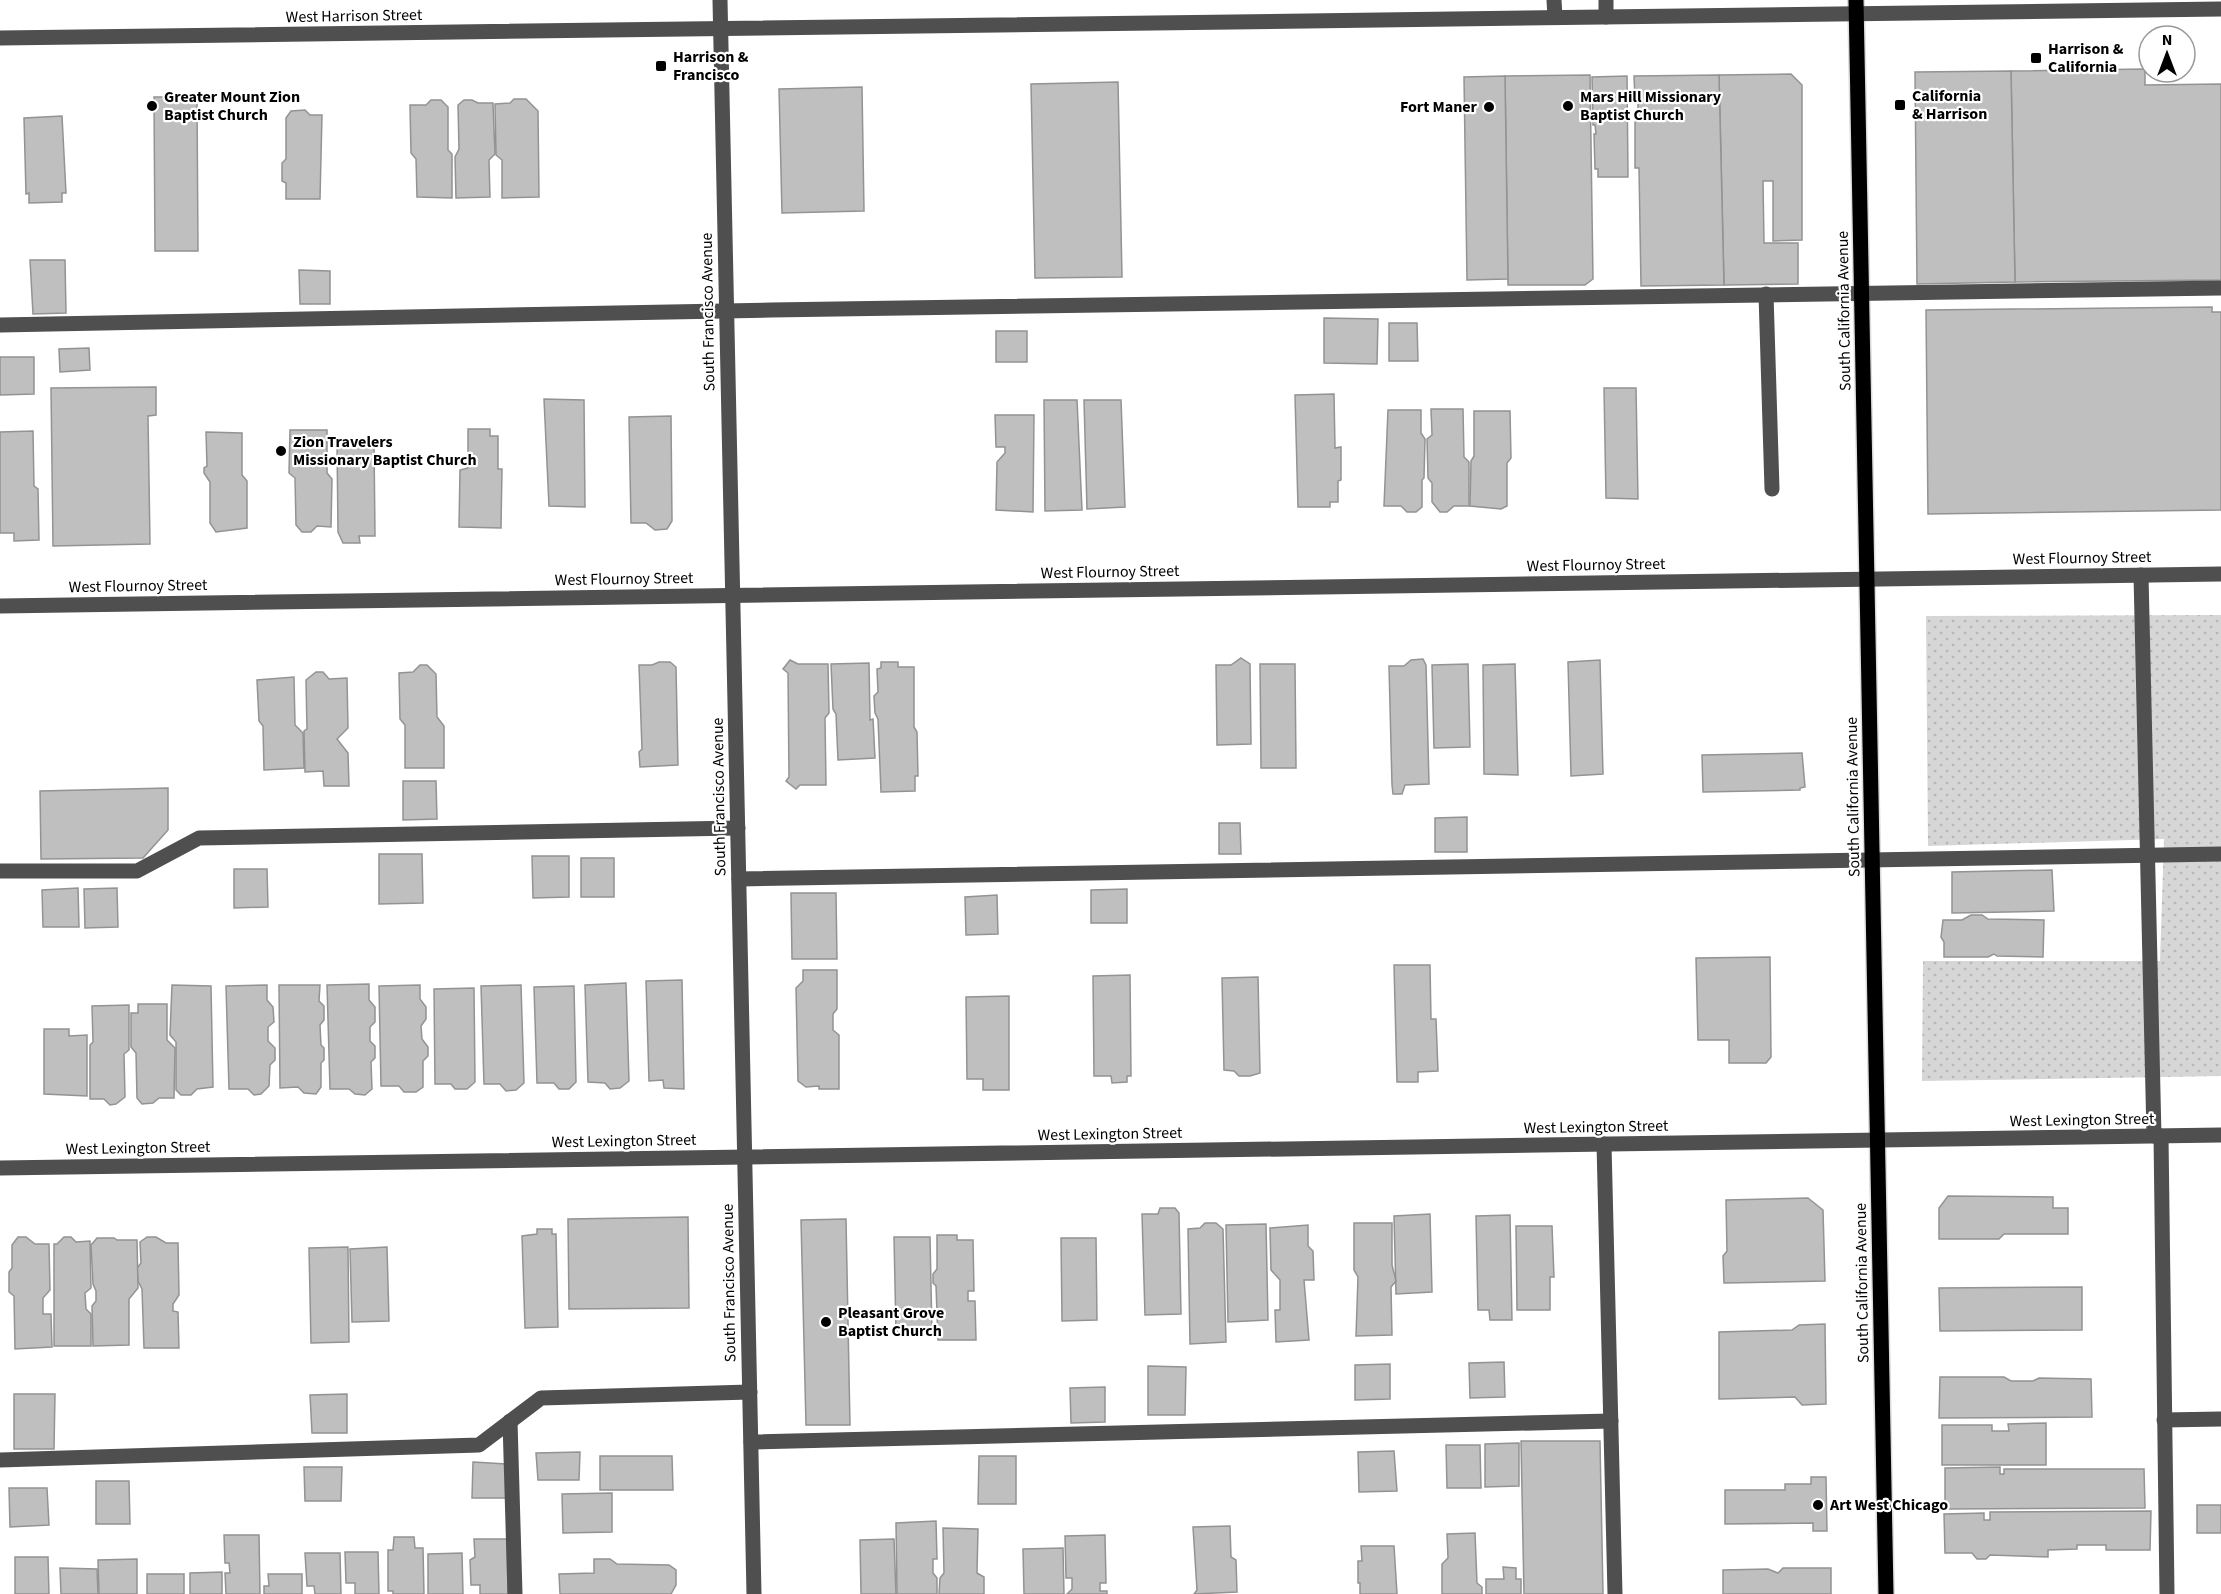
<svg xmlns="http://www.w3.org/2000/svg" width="2221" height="1594" viewBox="0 0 2221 1594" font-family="'Source Sans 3',sans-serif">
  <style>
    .grass { fill: url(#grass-dots) }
    .building { fill: #bfbfbf; stroke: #939393; stroke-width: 1.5 }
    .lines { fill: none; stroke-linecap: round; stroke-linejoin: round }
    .major-casing { stroke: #dbdbdb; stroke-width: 18 }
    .minor { stroke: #4f4f4f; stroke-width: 15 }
    .major { stroke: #000; stroke-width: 15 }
    .poi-dot { fill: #000; stroke: #fff; stroke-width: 2 }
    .labels { text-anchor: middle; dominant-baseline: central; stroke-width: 4.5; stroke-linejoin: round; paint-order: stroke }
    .street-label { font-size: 16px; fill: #000; stroke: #fff }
    .poi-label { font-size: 16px; font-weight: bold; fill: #000; stroke: #fff; text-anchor: start }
  </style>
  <defs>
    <pattern id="grass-dots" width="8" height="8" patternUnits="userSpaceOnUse" patternTransform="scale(1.5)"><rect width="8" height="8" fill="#d6d6d6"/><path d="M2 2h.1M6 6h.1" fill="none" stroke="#b6b6b6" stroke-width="1.8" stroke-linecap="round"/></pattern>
  </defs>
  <rect width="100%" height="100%" fill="#fff"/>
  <polygon class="grass" points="2221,615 2221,1076 1922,1081 1923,961 2160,961 2164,839 1928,846 1926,616"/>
  <g class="building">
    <polygon points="2145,69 2145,85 2221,84 2221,280 2015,282 2011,71"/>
    <polygon points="2011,71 2015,282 1917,284 1915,72"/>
    <polygon points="1791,74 1802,85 1802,240 1773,241 1773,181 1763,181 1764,243 1798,243 1798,284 1724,285 1719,75"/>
    <polygon points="1590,75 1593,279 1585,285 1508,285 1505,76"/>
    <polygon points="1719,75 1724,285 1641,286 1639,168 1635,168 1635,122 1638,119 1638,102 1635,99 1634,76"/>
    <polygon points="1505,76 1508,279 1467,280 1464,77"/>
    <polygon points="1627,76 1628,177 1598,177 1598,169 1595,169 1594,134 1596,134 1595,125 1593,125 1592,77"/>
    <polygon points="1118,82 1122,277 1035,278 1031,84"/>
    <polygon points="862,87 864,211 782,213 779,89"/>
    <polygon points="154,97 197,97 198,251 155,251"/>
    <polygon points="514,99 526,99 538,111 539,197 502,198 502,160 496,155 495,104 510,103"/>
    <polygon points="431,100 441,100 448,107 448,150 452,154 452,198 417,197 416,159 411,153 410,105 426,105"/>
    <polygon points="464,100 472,100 478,103 493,103 495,154 489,160 490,197 456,198 455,157 459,149 458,105"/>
    <polygon points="305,110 310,115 322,115 320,199 286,199 286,183 282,181 282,163 286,159 286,118 291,111"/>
    <polygon points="62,116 66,193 62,193 62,202 29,203 29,193 26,194 24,118"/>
    <polygon points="30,260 65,260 66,313 33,314"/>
    <polygon points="299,270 330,271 330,304 300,304"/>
    <polygon points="2212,307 2212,312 2221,312 2221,510 1928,514 1926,310"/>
    <polygon points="1324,318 1378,319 1377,364 1324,363"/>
    <polygon points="1389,323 1417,323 1418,361 1389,361"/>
    <rect x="996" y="331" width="31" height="31"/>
    <polygon points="89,348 90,370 60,372 59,349"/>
    <polygon points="0,357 34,357 34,394 0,395"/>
    <polygon points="156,387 156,415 148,416 150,544 53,546 51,388"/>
    <polygon points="1604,388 1636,388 1638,499 1606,498"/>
    <polygon points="1334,394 1335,448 1341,447 1341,480 1338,481 1338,502 1330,502 1330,507 1298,507 1295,395"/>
    <polygon points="544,399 584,400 585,507 549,506"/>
    <polygon points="1044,400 1077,400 1082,510 1045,511"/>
    <polygon points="1084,400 1121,400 1125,507 1087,509"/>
    <polygon points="1431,409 1463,409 1464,457 1469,462 1469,506 1454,506 1447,512 1440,512 1432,502 1432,483 1428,478 1427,439 1432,435"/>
    <polygon points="1388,410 1421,410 1421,433 1425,439 1424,478 1422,480 1422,507 1416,512 1407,512 1401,506 1384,506"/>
    <polygon points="1474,411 1510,411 1511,458 1507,463 1507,506 1501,509 1470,506 1471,461 1474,456"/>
    <polygon points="995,415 1034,415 1033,512 996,510 997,462 1005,453 1005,447 996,447"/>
    <polygon points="671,416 672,521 667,529 655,530 646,523 631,523 629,417"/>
    <polygon points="468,429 490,429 490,436 498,436 498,469 502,469 501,528 459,527 460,470 468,468"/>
    <polygon points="290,430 327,430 327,473 332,479 331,527 317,526 311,532 302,532 296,525 295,478 289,473"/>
    <polygon points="33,431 34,486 38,489 39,540 14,541 14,533 0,533 0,432"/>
    <polygon points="206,432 242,433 242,475 247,481 247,528 216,532 210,523 210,482 204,473 204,468 207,466"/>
    <polygon points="337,441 374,442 375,536 359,536 360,543 343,543 338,532"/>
    <polygon points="1241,658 1250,664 1251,744 1217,745 1216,665 1231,665"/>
    <polygon points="1423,659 1426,665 1429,784 1405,785 1402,794 1393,794 1392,785 1389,666 1404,666 1411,660"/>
    <polygon points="790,660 798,664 828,664 829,713 825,718 826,785 800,785 796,789 786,781 789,777 788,673 783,669"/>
    <polygon points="1600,660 1603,774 1571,776 1568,662"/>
    <polygon points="659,662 670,662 676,667 678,765 640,767 639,752 642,749 639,665 652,665"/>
    <polygon points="881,662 898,662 898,667 914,667 914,727 917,732 918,776 915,776 915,791 881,792 878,719 875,713 874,696 878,692 877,669 881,668"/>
    <polygon points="869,663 870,720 873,719 875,758 838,760 836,714 833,709 831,664"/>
    <polygon points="1260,664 1295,664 1296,768 1261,768"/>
    <polygon points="1468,664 1470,747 1434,748 1432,665"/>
    <polygon points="1515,664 1518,775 1484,774 1483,665"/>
    <polygon points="420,665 427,665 436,674 437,717 444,726 444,768 405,768 405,725 400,719 399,673 413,672"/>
    <polygon points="316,672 323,672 329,679 347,678 348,728 337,739 348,753 349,786 324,786 323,771 305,772 304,731 307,729 306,680"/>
    <polygon points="294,677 295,725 303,733 304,768 264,770 263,726 259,721 257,680"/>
    <polygon points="1802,753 1805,787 1800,788 1800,790 1703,792 1702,755"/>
    <polygon points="403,781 436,781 437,819 403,820"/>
    <polygon points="168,788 168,830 143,858 41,859 40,791"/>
    <polygon points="1467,817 1467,852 1435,852 1435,818"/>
    <polygon points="1219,823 1240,823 1241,854 1219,854"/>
    <polygon points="379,854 422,854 423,903 379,904"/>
    <polygon points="532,856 569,856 569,897 533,898"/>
    <rect x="581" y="858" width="33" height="39"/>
    <polygon points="234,869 267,869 268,907 234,908"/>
    <polygon points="2052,870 2054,911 1952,913 1952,872"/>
    <polygon points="78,888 79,927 43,927 42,890"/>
    <polygon points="117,888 118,927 85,928 84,889"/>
    <polygon points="1127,889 1127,923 1091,923 1091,890"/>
    <polygon points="791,893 836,893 837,959 792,959"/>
    <polygon points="997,895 998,934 966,935 965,897"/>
    <polygon points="1971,915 1982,915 1988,919 2044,920 2043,957 1997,956 1994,954 1988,957 1944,957 1944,942 1941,937 1943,920 1962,920"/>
    <polygon points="1770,957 1771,1057 1766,1063 1729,1063 1729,1040 1698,1040 1696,958"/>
    <polygon points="1394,965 1430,965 1431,1019 1436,1019 1438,1071 1418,1072 1418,1082 1397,1082"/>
    <polygon points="803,970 837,970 837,1009 833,1014 833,1030 839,1035 839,1089 819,1089 819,1086 806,1087 798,1081 796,988 803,981"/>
    <polygon points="1130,975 1131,1076 1127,1076 1127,1082 1112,1083 1111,1076 1094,1076 1093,976"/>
    <polygon points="1258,977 1260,1073 1250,1076 1239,1076 1234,1071 1224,1070 1222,978"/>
    <polygon points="682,980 684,1089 664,1088 663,1080 649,1081 646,981"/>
    <polygon points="626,983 629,1081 620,1088 610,1089 605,1083 588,1082 585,985"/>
    <polygon points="369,984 369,1000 375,1007 375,1022 370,1027 370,1041 375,1046 375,1058 371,1062 372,1089 365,1095 355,1094 349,1089 330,1089 327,985"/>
    <polygon points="172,985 211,986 213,1087 197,1089 191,1095 181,1095 176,1090 176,1042 170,1035"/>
    <polygon points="267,985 267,1000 273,1007 274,1022 268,1027 268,1041 275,1048 275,1060 270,1065 269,1086 261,1094 254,1095 248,1089 229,1089 226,986"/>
    <polygon points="279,985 320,985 319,1001 324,1006 324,1020 320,1025 321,1045 324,1048 324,1060 321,1063 321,1087 316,1094 304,1093 298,1087 280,1088"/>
    <polygon points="420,985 420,999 426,1007 426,1019 421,1026 422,1039 428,1047 428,1056 423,1061 423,1087 416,1092 404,1092 399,1086 381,1086 379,986"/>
    <polygon points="521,985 524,1083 516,1090 506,1091 500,1084 484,1084 481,986"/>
    <polygon points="574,986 576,1082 569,1089 559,1089 554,1083 537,1083 534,987"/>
    <polygon points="474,988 475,1082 467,1089 455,1089 451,1084 435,1084 434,989"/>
    <polygon points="1009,996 1009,1090 983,1090 983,1079 967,1079 966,997"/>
    <polygon points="138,1004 167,1004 167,1040 175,1048 174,1098 159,1098 153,1103 142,1104 137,1098 136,1053 131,1047 131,1013 138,1013"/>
    <polygon points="129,1005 129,1050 124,1054 125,1097 116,1104 110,1105 104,1099 90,1099 90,1045 93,1042 92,1006"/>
    <polygon points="44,1029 69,1029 69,1036 87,1035 87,1096 44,1094"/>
    <polygon points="1948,1196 2053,1197 2053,1208 2068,1208 2068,1234 2004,1234 1999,1239 1939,1239 1939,1208"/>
    <polygon points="1808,1198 1823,1210 1825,1281 1724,1283 1723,1256 1727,1251 1726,1200"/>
    <polygon points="1160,1208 1175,1208 1179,1213 1181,1314 1145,1315 1142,1214 1158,1214"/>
    <polygon points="1430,1214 1432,1292 1396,1294 1394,1216"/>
    <polygon points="1510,1215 1512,1320 1490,1320 1489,1310 1478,1310 1476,1216"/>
    <polygon points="688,1217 689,1308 569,1309 568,1219"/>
    <polygon points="846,1219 850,1425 806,1425 801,1220"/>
    <polygon points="1205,1223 1216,1223 1223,1229 1226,1342 1190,1344 1188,1229 1200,1228"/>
    <polygon points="1354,1223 1392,1223 1392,1265 1396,1281 1391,1287 1392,1335 1356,1336 1358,1277 1354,1270"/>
    <polygon points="1266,1224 1268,1320 1228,1322 1226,1225"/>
    <polygon points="1308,1225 1308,1246 1313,1251 1314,1280 1304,1280 1309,1340 1276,1342 1275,1310 1280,1310 1280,1280 1271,1270 1270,1228"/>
    <polygon points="1516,1226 1552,1226 1554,1277 1550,1277 1550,1310 1517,1310"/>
    <polygon points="537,1229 552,1229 552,1234 556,1234 558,1327 525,1328 522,1236 537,1234"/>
    <polygon points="937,1235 957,1235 957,1240 973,1240 974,1291 968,1291 968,1301 975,1301 976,1340 938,1340 936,1286 933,1283 933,1274 937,1269"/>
    <polygon points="18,1237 26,1237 35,1244 49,1244 50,1290 43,1298 43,1314 51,1314 52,1347 15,1349 14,1296 9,1292 9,1272 12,1268 12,1245"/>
    <polygon points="64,1237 71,1237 76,1242 90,1241 91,1288 85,1293 86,1309 91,1314 91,1346 54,1346 54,1244 57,1244"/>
    <polygon points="147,1237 156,1237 166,1243 178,1243 179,1295 173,1304 173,1311 178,1312 179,1348 144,1348 142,1289 138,1281 137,1268 141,1263 140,1242"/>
    <polygon points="894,1237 930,1237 932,1332 896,1332"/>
    <polygon points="97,1238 114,1238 117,1240 137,1240 138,1288 129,1299 129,1345 93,1346 92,1306 96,1301 96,1291 93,1284 91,1245"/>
    <polygon points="1061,1238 1096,1238 1097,1320 1062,1321"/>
    <polygon points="348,1247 349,1342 311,1343 309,1248"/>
    <polygon points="387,1247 389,1321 352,1322 350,1249"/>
    <polygon points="2082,1287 2082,1330 1940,1331 1939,1288"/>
    <polygon points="1825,1324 1826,1404 1802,1405 1795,1397 1719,1399 1719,1332 1792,1330 1799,1325"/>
    <polygon points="1504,1362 1505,1397 1470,1398 1469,1363"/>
    <polygon points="1390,1364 1390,1399 1355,1400 1355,1365"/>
    <polygon points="1148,1366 1186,1367 1185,1415 1148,1415"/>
    <polygon points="1940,1377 2004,1377 2011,1381 2033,1381 2039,1378 2091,1379 2092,1417 1939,1418"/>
    <polygon points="1105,1387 1105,1422 1071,1423 1070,1388"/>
    <polygon points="14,1394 55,1394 54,1449 14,1449"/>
    <polygon points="347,1394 347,1433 312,1433 310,1395"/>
    <polygon points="2046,1423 2046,1465 1942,1465 1942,1425 1992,1425 1992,1431 2009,1431 2008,1424"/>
    <polygon points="1521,1441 1600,1441 1603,1594 1524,1594"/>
    <polygon points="1519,1443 1519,1486 1485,1487 1485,1444"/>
    <polygon points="1446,1445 1480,1445 1481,1488 1447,1488"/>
    <polygon points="1394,1451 1397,1491 1359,1492 1358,1452"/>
    <polygon points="580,1452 579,1480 538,1480 536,1453"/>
    <polygon points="600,1456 672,1456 673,1490 600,1490"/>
    <polygon points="979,1456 1016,1456 1016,1504 978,1504"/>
    <polygon points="473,1462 506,1464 507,1498 472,1498"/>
    <polygon points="304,1467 342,1467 341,1501 305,1501"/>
    <polygon points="2000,1467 2000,1474 2004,1474 2004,1469 2144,1469 2145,1508 1945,1509 1945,1468"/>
    <polygon points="1811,1477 1826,1477 1827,1531 1813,1531 1813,1523 1725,1524 1725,1490 1785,1490 1785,1484 1811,1484"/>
    <polygon points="96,1481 129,1481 130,1524 96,1524"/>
    <polygon points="9,1488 47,1488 49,1525 10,1527"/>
    <polygon points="612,1493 612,1532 563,1533 562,1494"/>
    <rect x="2197" y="1505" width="24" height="28"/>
    <polygon points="2151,1511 2150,1550 2106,1550 2106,1545 2077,1545 2077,1549 2048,1550 2048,1557 1990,1555 1986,1559 1977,1559 1972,1553 1945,1553 1944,1514 1984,1513 1984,1520 1990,1520 1990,1512"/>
    <polygon points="936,1521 937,1559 933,1559 933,1573 937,1578 937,1594 897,1594 896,1523"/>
    <polygon points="1230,1526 1231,1557 1236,1560 1237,1592 1194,1594 1197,1590 1193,1527"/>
    <polygon points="943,1528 978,1529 977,1573 984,1577 984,1594 939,1594 940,1578 944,1573"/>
    <polygon points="1475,1533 1477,1583 1482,1587 1482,1594 1442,1594 1442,1564 1448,1558 1447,1534"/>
    <polygon points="224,1535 259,1535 260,1594 226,1594 225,1573 230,1573 229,1563 225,1563"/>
    <polygon points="1105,1535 1106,1583 1100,1583 1100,1591 1107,1591 1107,1594 1067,1594 1072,1589 1072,1578 1066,1578 1065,1536"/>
    <polygon points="394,1537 414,1537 415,1548 423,1548 424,1594 393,1594 393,1591 388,1591 388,1550 393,1550"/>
    <polygon points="474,1539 507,1539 508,1594 480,1594 480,1585 471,1585 470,1560 475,1557"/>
    <polygon points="894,1539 896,1594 861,1594 860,1540"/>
    <polygon points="1361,1546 1394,1546 1397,1594 1360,1594 1360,1583 1358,1583 1358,1561 1362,1561"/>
    <polygon points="1063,1548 1064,1594 1024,1594 1023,1549"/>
    <polygon points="345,1552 378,1552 379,1594 355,1594 355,1583 346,1583"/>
    <polygon points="305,1553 340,1553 341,1594 315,1594 314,1586 307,1586"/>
    <polygon points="462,1553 463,1594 428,1594 428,1554"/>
    <polygon points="15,1557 48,1557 49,1594 15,1594"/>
    <polygon points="137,1559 137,1594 99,1594 98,1560"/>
    <polygon points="594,1559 610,1559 617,1564 669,1565 676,1570 676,1585 671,1594 560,1594 559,1574 594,1573"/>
    <polygon points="1503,1567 1516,1568 1516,1579 1521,1579 1521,1594 1486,1594 1486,1579 1504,1579"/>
    <polygon points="60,1568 97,1569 98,1594 61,1594"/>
    <polygon points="1783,1568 1831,1568 1831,1594 1723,1594 1723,1570 1768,1569 1778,1573"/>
    <polygon points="222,1572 222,1594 190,1594 190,1573"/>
    <rect x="147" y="1574" width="37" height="20"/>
    <polygon points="268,1574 302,1574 302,1594 264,1594 264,1586 269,1586"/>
  </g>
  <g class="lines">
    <defs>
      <polyline id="major" points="1856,0 1886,1594"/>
    </defs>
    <use href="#major" class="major-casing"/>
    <g class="minor">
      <polyline points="720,0 754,1594"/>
      <polyline points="1554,0 1555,17"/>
      <polyline points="1606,0 1606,17"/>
      <polyline points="0,38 2221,9"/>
      <polyline points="1766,294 1772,489"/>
      <polyline points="0,325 771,310 2221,288"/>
      <polyline points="2141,575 2154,1136"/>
      <polyline points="0,606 2221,574"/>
      <polyline points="0,871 137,871 199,838 738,828"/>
      <polyline points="739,879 2221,854"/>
      <polyline points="2161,1136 2167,1594"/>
      <polyline points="1604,1144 1615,1594"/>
      <polyline points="0,1168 2221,1135"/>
      <polyline points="2164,1420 2221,1419"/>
      <polyline points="510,1421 515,1594"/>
      <polyline points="751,1442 1611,1421"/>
      <polyline points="0,1460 479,1445 541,1398 750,1392"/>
    </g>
    <use href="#major" class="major"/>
  </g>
  <g class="poi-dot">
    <rect x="2030" y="52" width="12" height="12" rx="3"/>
    <rect x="655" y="60" width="12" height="12" rx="3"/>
    <rect x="1894" y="99" width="12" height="12" rx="3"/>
    <circle cx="152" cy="106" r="6"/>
    <circle cx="1568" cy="106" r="6"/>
    <circle cx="1489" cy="107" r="6"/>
    <circle cx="281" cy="451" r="6"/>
    <circle cx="826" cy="1322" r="6"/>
    <circle cx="1818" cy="1505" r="6"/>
  </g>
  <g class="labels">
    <g class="street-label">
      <text transform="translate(354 16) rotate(-1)">West Harrison Street</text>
      <text transform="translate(1844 311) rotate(-91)">South California Avenue</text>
      <text transform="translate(708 312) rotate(-91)">South Francisco Avenue</text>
      <text transform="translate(2082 558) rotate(-1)">West Flournoy Street</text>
      <text transform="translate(1596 565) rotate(-1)">West Flournoy Street</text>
      <text transform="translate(1110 572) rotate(-1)">West Flournoy Street</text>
      <text transform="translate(624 579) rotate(-1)">West Flournoy Street</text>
      <text transform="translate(138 586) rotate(-1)">West Flournoy Street</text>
      <text transform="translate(719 797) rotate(-91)">South Francisco Avenue</text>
      <text transform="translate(1853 797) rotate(-91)">South California Avenue</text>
      <text transform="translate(2082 1120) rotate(-1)">West Lexington Street</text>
      <text transform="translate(1596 1127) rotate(-1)">West Lexington Street</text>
      <text transform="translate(1110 1134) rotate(-1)">West Lexington Street</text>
      <text transform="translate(624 1141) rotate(-1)">West Lexington Street</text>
      <text transform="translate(138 1148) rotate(-1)">West Lexington Street</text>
      <text transform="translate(729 1283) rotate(-91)">South Francisco Avenue</text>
      <text transform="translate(1862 1283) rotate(-91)">South California Avenue</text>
    </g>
    <g class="poi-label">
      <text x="2048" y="49">Harrison &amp;<tspan x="2048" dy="18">California</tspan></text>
      <text x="673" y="57">Harrison &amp;<tspan x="673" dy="18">Francisco</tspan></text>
      <text x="1912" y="96">California<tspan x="1912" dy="18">&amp; Harrison</tspan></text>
      <text x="164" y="97">Greater Mount Zion<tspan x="164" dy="18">Baptist Church</tspan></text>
      <text x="1580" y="97">Mars Hill Missionary<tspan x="1580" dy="18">Baptist Church</tspan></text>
      <text x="1477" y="107" text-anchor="end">Fort Maner</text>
      <text x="293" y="442">Zion Travelers<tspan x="293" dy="18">Missionary Baptist Church</tspan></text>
      <text x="838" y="1313">Pleasant Grove<tspan x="838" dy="18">Baptist Church</tspan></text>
      <text x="1830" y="1505">Art West Chicago</text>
    </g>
  </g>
  <g transform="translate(2167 54)"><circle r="28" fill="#ffffff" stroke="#999999" stroke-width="1.5"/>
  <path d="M0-4.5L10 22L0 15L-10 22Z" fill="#000000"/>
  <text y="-9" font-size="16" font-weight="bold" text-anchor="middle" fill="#000000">N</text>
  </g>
</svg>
